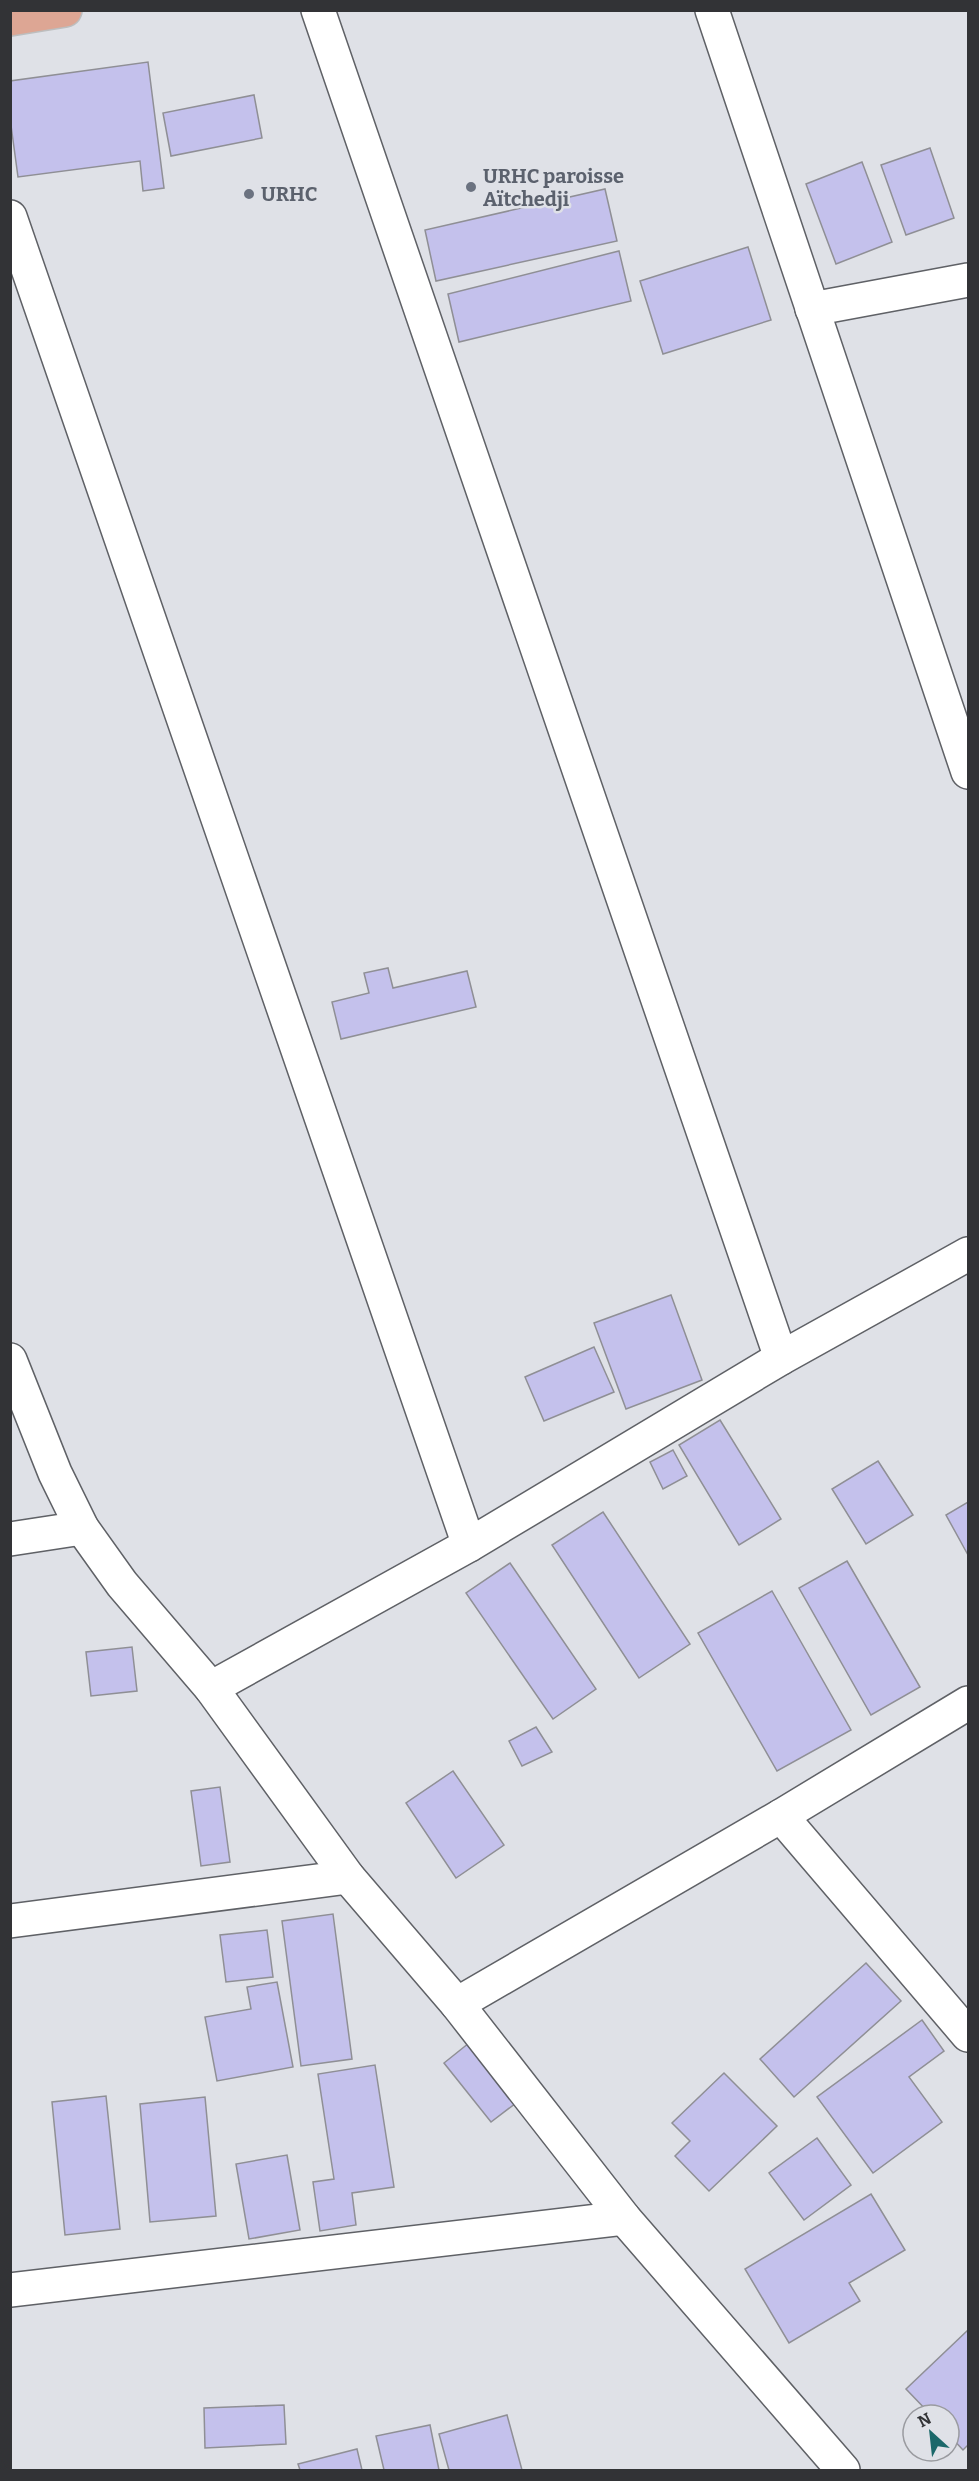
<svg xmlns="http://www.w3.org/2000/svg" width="979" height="2481" viewBox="0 0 979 2481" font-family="Bitter,serif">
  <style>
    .building { fill: #c4c1ec; stroke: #8f8f95; stroke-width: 1.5 }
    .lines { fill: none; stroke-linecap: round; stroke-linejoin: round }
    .minor-casing { stroke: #5f6166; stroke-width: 36 }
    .major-casing { stroke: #bdbebf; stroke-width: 36 }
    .minor { stroke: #fff; stroke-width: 33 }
    .major { stroke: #dda694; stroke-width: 33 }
    .worship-dot { fill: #6b7280; stroke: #dfe1e7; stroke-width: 2 }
    .labels { text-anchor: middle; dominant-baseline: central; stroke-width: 5; stroke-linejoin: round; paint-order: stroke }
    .worship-label { font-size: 20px; font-weight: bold; fill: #5b616d; stroke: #dfe1e7; text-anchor: start }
  </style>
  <rect width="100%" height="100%" fill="#dfe1e7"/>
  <g class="building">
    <polygon points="148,62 164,188 143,191 140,161 18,177 10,118 10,81"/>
    <polygon points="254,95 262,138 171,156 163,113"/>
    <polygon points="930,148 954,218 906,235 881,165"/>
    <polygon points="862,162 892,242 836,264 806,184"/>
    <polygon points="605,189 617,241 436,281 425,230"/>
    <polygon points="748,247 771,320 663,354 640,281"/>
    <polygon points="619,251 631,301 459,342 448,294"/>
    <polygon points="388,968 393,988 467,971 476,1007 341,1039 332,1002 369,993 364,973"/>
    <polygon points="671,1295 702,1380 626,1409 594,1323"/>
    <polygon points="594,1347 614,1392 544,1421 525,1377"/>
    <polygon points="720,1420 781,1519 739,1545 679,1445"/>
    <polygon points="673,1450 687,1476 663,1489 650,1462"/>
    <polygon points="878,1461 913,1515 866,1544 832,1489"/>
    <polygon points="968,1502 968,1555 946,1515"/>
    <polygon points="603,1512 690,1644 639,1678 552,1545"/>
    <polygon points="847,1561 920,1687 871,1715 799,1588"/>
    <polygon points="510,1563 596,1689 553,1719 466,1593"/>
    <polygon points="772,1591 851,1730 777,1771 698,1633"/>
    <polygon points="132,1647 137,1691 91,1696 86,1652"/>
    <polygon points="536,1727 552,1752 522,1766 509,1741"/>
    <polygon points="453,1771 504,1845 456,1878 406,1803"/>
    <polygon points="220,1787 230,1862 201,1866 191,1791"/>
    <polygon points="333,1914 352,2059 301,2066 282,1921"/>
    <polygon points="267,1930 273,1977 226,1982 220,1935"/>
    <polygon points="866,1963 901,2001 794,2097 760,2059"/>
    <polygon points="277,1982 293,2067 217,2081 205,2017 251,2009 247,1987"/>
    <polygon points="922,2020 944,2051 909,2077 942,2122 873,2173 817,2097"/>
    <polygon points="469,2043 516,2103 491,2122 444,2063"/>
    <polygon points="375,2065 394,2187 352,2193 356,2225 320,2231 313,2182 334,2179 318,2074"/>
    <polygon points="724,2073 777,2126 709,2191 675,2156 690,2141 672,2123"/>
    <polygon points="106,2096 120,2229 65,2235 52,2102"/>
    <polygon points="205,2097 216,2216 150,2222 140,2104"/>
    <polygon points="817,2138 851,2185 804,2220 769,2173"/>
    <polygon points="287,2155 300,2230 249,2239 236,2164"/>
    <polygon points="871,2194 905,2250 849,2283 860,2301 789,2343 745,2269"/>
    <polygon points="968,2330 968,2445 963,2450 949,2435 949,2415 931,2415 906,2389"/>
    <polygon points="284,2405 286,2444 205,2448 204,2408"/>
    <polygon points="507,2415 522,2470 449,2470 439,2434"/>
    <polygon points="430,2425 439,2470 384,2470 376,2436"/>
    <polygon points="357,2449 362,2470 300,2470 298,2464"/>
  </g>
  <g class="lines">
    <defs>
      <g id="minor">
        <polyline points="318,10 781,1358"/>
        <polyline points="712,10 968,772"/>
        <polyline points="10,217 469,1545"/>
        <polyline points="812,309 968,280"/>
        <polyline points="10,1360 55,1473 82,1528 122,1584 211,1688 348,1877 457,2004 624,2218 843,2470"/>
        <polyline points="10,1539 82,1528"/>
        <polyline points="211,1688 469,1545 781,1358 968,1254"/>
        <polyline points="781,1816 968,2035"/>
        <polyline points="10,1921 348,1877"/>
        <polyline points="457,2004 781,1816 968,1703"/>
        <polyline points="10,2290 624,2218"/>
      </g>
      <polyline id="major" points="10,19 65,10"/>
    </defs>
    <use href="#minor" class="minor-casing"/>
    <use href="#major" class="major-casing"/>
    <use href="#minor" class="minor"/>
    <use href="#major" class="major"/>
  </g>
  <g class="worship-dot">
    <circle cx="471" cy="187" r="6"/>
    <circle cx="249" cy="194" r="6"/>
  </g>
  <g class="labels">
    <g class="worship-label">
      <text x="483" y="176">URHC paroisse<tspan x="483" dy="23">Aïtchedji</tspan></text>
      <text x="261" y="194">URHC</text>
    </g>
  </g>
  <rect width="979" height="2481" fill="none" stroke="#323336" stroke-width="24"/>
  <g transform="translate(931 2433) rotate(333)"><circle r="28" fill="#dfe1e7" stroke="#9a9ba0" stroke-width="1.5"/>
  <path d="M0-4.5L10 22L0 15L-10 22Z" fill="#1b686a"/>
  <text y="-9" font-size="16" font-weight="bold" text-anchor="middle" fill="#323336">N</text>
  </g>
</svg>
